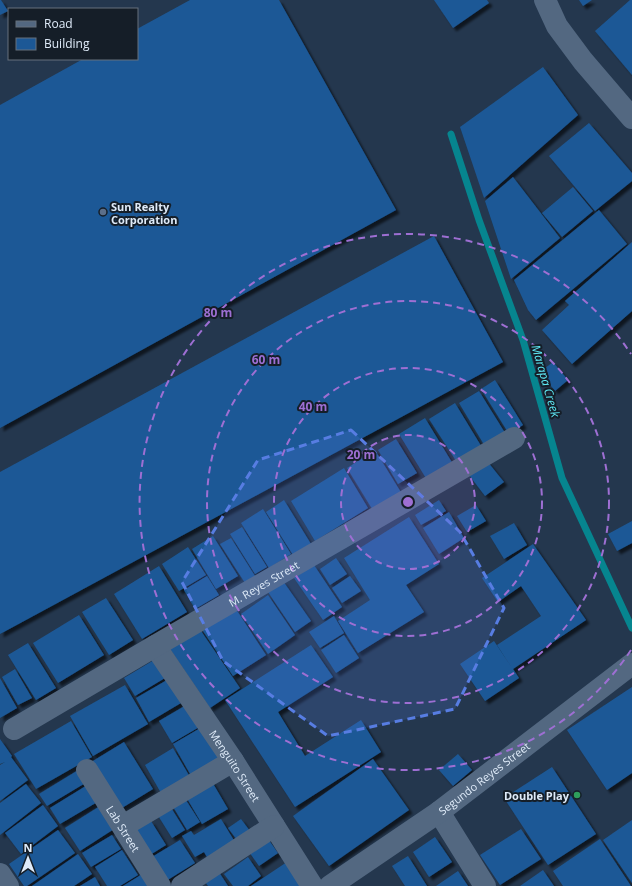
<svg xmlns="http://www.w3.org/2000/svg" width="632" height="886" viewBox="0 0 632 886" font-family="'Open Sans',sans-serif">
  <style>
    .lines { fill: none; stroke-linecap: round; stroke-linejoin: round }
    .stream { stroke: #06858f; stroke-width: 7 }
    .building { fill: #1c5896; filter: url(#shadow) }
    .street { stroke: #536881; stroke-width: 22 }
    .secondary { stroke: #536881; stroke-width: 22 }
    .marked { fill: #577de2; fill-opacity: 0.2; stroke: #577de2; stroke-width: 3; stroke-dasharray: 8 5; stroke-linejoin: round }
    .ring { fill: none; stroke: #9e6fd3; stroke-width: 2; stroke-dasharray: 7 5 }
    .service-dot { fill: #5c6f8a; stroke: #151e28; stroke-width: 1.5 }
    .leisure-dot { fill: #2e9e5b; stroke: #151e28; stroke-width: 1.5 }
    .labels { text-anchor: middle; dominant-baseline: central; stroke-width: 4; stroke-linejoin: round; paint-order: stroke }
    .poi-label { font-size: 11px; font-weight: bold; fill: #dfebf9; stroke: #151e28; text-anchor: start }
    .street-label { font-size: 11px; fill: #dfebf9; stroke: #151e28 }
    .water-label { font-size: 12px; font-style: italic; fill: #5ee8f4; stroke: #151e28 }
    .centre { fill: #9e6fd3; stroke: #151e28; stroke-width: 2 }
    .ring-label { font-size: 12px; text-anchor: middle; font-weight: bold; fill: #9e6fd3; stroke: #151e28; stroke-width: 4; stroke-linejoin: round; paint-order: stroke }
  </style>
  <defs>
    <filter id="shadow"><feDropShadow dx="3.5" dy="3.5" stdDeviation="1" flood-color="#0009"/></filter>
  </defs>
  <rect width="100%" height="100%" fill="#24374e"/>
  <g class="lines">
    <polyline class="stream" points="451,134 479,220 523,340 562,478 632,628"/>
  </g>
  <g class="building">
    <polygon points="0,0 1,0 8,11 0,15"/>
    <polygon points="190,0 279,0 396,210 0,428 0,105 83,59 137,59 137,29"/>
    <polygon points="434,0 487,0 489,3 453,28"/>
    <polygon points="579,0 592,0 583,6"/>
    <polygon points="630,0 632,0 632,75 595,31"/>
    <polygon points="543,67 578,115 484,198 460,127"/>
    <polygon points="589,123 632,173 632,181 595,211 549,156"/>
    <polygon points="513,177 560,238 511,279 485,201"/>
    <polygon points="573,187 593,211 562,237 542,213"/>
    <polygon points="599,210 627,244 536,320 528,310 514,280"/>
    <polygon points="434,236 503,362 0,634 0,472"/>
    <polygon points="632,242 632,311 572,364 542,330 569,305 565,301"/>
    <polygon points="553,362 568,380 555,391 540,372"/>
    <polygon points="495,380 523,425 509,434 481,389"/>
    <polygon points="479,391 507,436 486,448 459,403"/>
    <polygon points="455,403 483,449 458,464 429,419"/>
    <polygon points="425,418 453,464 427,480 399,434"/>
    <polygon points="396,439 417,473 398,484 378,450"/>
    <polygon points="375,450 402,494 374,512 347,468"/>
    <polygon points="487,461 504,482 485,496 469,475"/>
    <polygon points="344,468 368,508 315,541 291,501"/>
    <polygon points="284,500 311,544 293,555 266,512"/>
    <polygon points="439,500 446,511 421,525 415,515"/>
    <polygon points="476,505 486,521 467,532 457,516"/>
    <polygon points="263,509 291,554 269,568 241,523"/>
    <polygon points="449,512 464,538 439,554 423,528"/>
    <polygon points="409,517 439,564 406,585 424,612 358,653 338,621 370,600 344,558"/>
    <polygon points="632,521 632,543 617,551 608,534"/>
    <polygon points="514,523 527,545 504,559 490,536"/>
    <polygon points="242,527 267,567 255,574 230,534"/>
    <polygon points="213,536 238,576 216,589 192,549"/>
    <polygon points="231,538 255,576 245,583 220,544"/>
    <polygon points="533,544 586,620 513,669 519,678 485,701 460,664 494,641 512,668 497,645 541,616 521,586 498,602 482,578"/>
    <polygon points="188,547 206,575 179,591 162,564"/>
    <polygon points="336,558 347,574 330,585 320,569"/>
    <polygon points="314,565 342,607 323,620 294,578"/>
    <polygon points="159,566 187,612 142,639 114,594"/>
    <polygon points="207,576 219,595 195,609 184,590"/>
    <polygon points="350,576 361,591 342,603 332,588"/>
    <polygon points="283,581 311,621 295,632 268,592"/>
    <polygon points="268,595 295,635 268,654 241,614"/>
    <polygon points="106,598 133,640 109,655 82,612"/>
    <polygon points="234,606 266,655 233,676 201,628"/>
    <polygon points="79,615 104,655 58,683 33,643"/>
    <polygon points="334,616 344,633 320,648 309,632"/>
    <polygon points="199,628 240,688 210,708 170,649"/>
    <polygon points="344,635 359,658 336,673 321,650"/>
    <polygon points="28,643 56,688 36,700 8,655"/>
    <polygon points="311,645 333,677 278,712 305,756 361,720 381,752 295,807 225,700"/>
    <polygon points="154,660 165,678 135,696 124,678"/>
    <polygon points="15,669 32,698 18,705 2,677"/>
    <polygon points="0,678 17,708 0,718"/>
    <polygon points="167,680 181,703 149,722 136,698"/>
    <polygon points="125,685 148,724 93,756 70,716"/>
    <polygon points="632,687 632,773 607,790 567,730"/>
    <polygon points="188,704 201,726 172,743 159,721"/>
    <polygon points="71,721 92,757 36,789 14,754"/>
    <polygon points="202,727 223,762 193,779 173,744"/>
    <polygon points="0,739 12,756 11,757 28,780 0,801 0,765 5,762 0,764"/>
    <polygon points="124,742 153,789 117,811 88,764"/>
    <polygon points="173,748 190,777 161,793 145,765"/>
    <polygon points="458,754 472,770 453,786 439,770"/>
    <polygon points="373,759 409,810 329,866 293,816"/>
    <polygon points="552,767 596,834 548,865 504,798"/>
    <polygon points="80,769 87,782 47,806 39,794"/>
    <polygon points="211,780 228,809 202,824 185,795"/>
    <polygon points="26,784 41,803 0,835 0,803"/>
    <polygon points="89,784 99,801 60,824 50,808"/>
    <polygon points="184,797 200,822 187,830 172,805"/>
    <polygon points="43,805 58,826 21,854 5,833"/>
    <polygon points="100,806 114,829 80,851 65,828"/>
    <polygon points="170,806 185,830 172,838 157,814"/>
    <polygon points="221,819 238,847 211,864 204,852 195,857 182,836 191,831 194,835"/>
    <polygon points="241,819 250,831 237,840 228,828"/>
    <polygon points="632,820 632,883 603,840"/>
    <polygon points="151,821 166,845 150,855 135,831"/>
    <polygon points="521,829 541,859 500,885 480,855"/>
    <polygon points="58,830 75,853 27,886 24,886 9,864"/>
    <polygon points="112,835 121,849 91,867 82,853"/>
    <polygon points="266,836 278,853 259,866 247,849"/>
    <polygon points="435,837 452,862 429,877 413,852"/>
    <polygon points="600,839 631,886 563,886 553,871"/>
    <polygon points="180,840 195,863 166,881 152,857"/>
    <polygon points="122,850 138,875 120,886 107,886 95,867"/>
    <polygon points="78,854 92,874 74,886 32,886"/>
    <polygon points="408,856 427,886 405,886 392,866"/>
    <polygon points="248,857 261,876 248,886 233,886 224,874"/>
    <polygon points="290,860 307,886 251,886"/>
    <polygon points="217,869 228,886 208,886 203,879"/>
    <polygon points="543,870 554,886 520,886"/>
    <polygon points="458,871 468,886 436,886"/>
    <polygon points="144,873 153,886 123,886"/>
    <polygon points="95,877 100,886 80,886"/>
  </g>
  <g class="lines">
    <g class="street">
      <path id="s1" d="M155,646L233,761L312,886"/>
      <path id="s2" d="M14,729L155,646L514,438"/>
      <path id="s3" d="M87,770L160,886"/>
      <polyline points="439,812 485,886"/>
      <polyline points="123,826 233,761"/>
      <polyline points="0,874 8,886"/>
      <polyline points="182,886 274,826"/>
      <path id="s4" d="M330,886L439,812L632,664"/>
    </g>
    <polyline class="secondary" points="545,0 557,26 583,61 632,118"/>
  </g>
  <path class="marked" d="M351,430L460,532L504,608L455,709L328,736L223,661L182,582L258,460Z"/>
  <circle cx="408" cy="502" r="67" fill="#9e6fd3" fill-opacity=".12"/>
  <g class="ring">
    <circle cx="408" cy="502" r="67"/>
    <circle cx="408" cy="502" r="134"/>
    <circle cx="408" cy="502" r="201"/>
    <path d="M631 650A268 268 0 1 1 631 354"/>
  </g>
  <circle class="service-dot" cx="103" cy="212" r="4"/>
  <circle class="leisure-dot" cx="577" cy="795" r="4"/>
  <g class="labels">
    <g class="poi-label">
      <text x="111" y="206">Sun Realty<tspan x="111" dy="13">Corporation</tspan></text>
      <text x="569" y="795" text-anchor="end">Double Play</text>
    </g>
    <g class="street-label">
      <text stroke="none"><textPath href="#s2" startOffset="289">M. Reyes Street</textPath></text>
      <text stroke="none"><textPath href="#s1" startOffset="144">Menguito Street</textPath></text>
      <text stroke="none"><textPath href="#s4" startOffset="188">Segundo Reyes Street</textPath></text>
      <text stroke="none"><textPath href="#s3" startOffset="69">Lab Street</textPath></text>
    </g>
    <g class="water-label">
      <text transform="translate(546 381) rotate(74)">Marapa Creek</text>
    </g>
  </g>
  <circle cx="408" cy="502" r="6" class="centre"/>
  <g class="ring-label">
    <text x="218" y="317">80 m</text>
    <text x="266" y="364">60 m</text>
    <text x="313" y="411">40 m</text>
    <text x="361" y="459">20 m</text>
  </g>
  <rect x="8" y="8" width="130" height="52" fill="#151e28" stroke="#66707c"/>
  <rect x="16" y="21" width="20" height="6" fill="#536881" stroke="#66707c"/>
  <text x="44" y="28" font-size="12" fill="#dfebf9">Road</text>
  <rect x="16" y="38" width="20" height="12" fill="#1c5896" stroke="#66707c"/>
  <text x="44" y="48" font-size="12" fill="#dfebf9">Building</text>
  <g transform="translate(28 858)" stroke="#151e28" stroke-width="3" paint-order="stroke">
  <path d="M0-3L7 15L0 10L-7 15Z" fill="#dfebf9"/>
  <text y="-6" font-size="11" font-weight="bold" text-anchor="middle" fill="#dfebf9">N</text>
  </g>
</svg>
